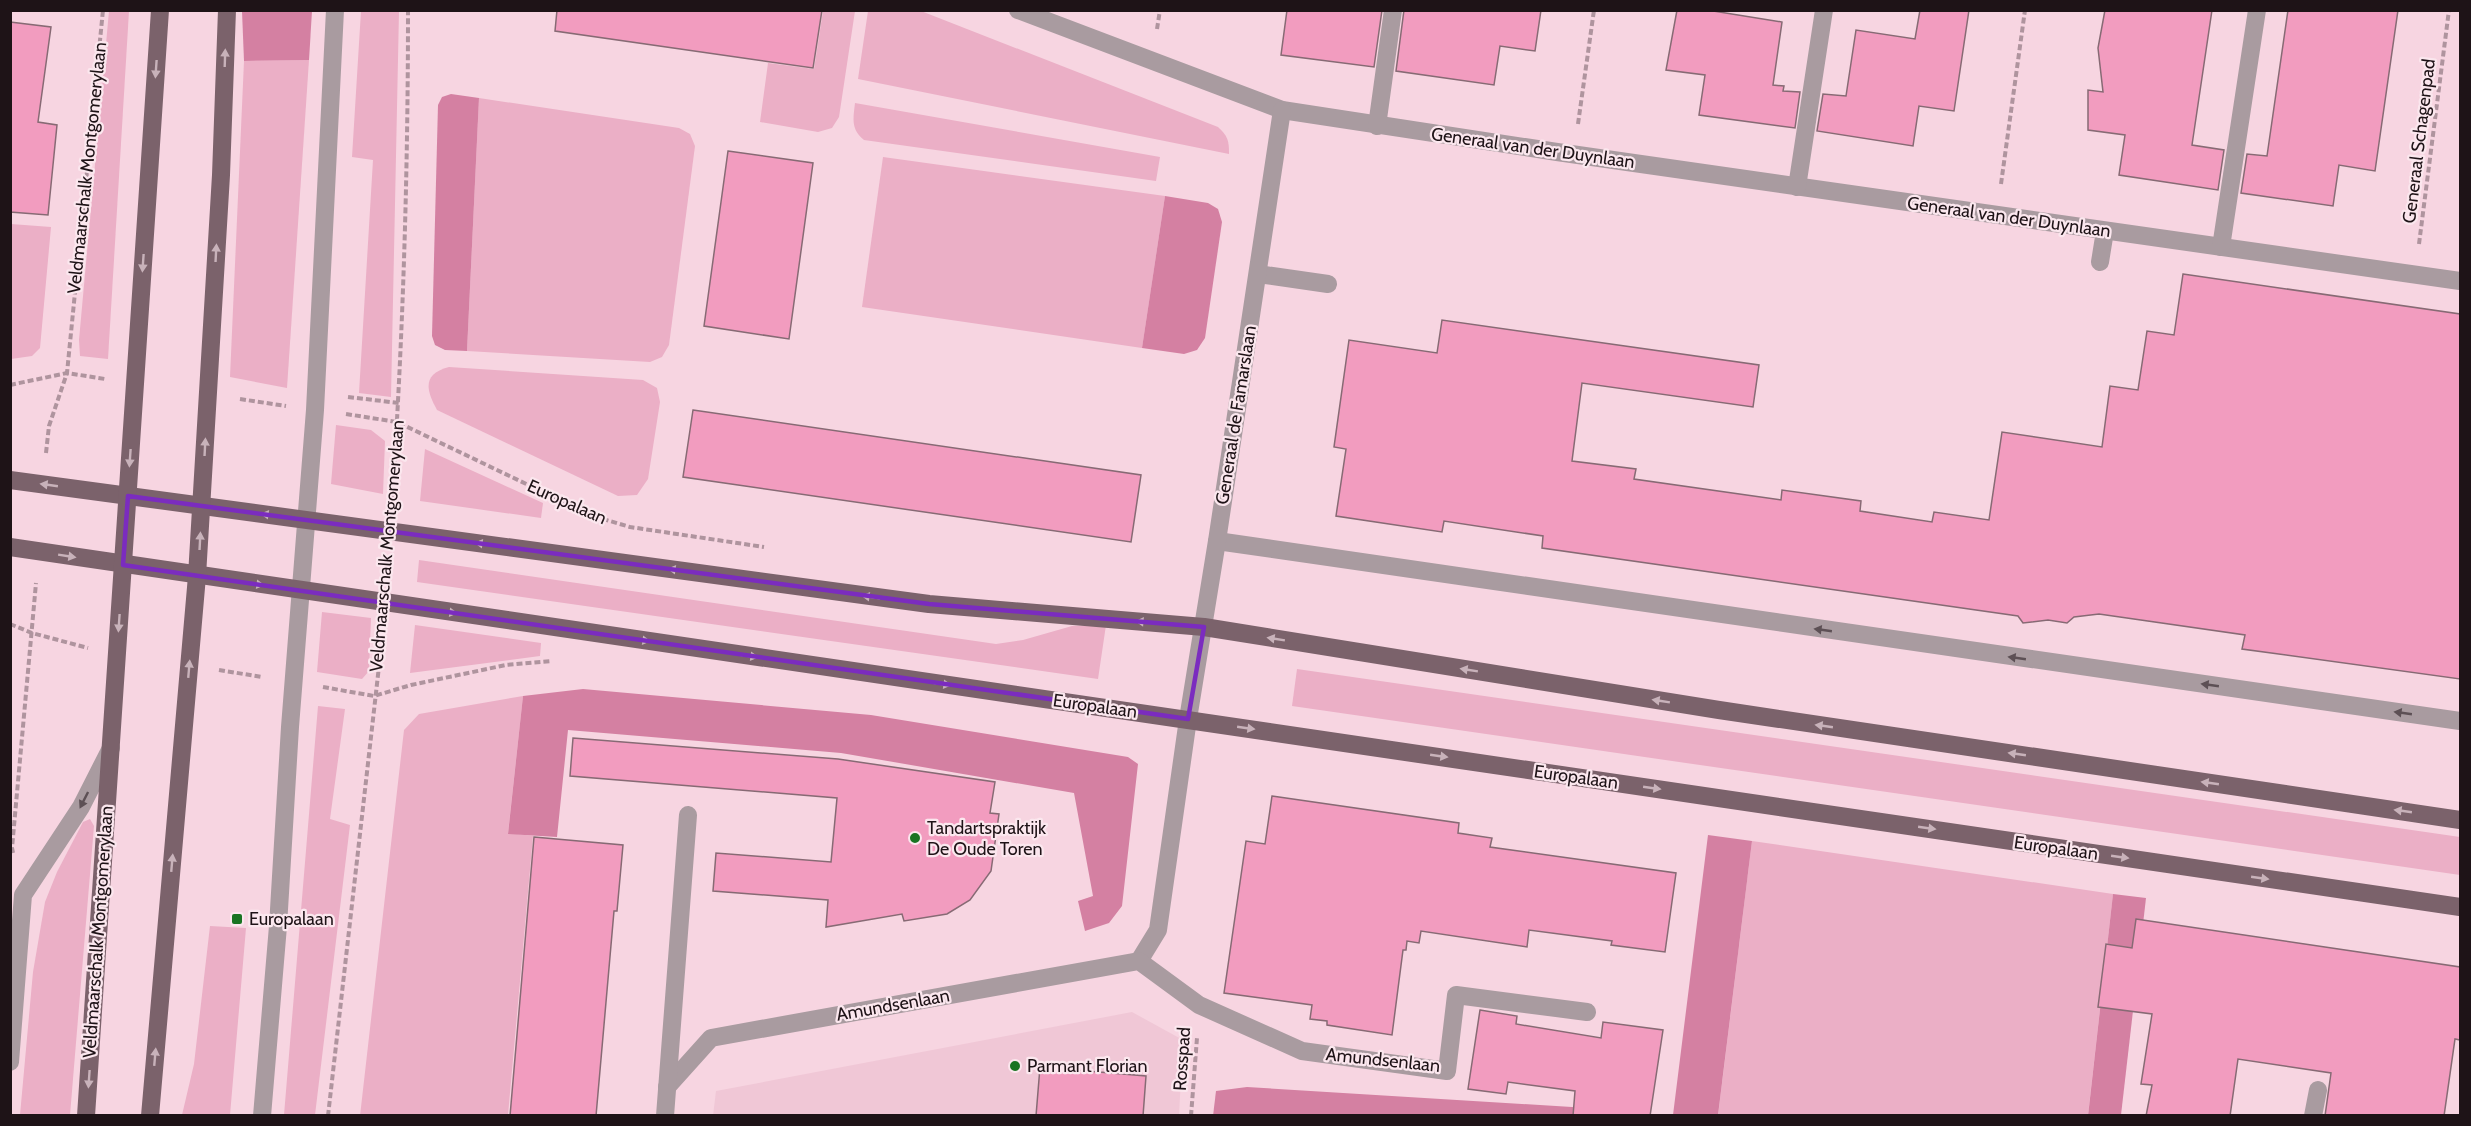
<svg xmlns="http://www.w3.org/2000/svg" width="2471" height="1126" viewBox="0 0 2471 1126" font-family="Cabin,sans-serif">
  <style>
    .built { fill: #f0c7d6 }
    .green { fill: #ebafc6 }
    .forest { fill: #d480a2 }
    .building { fill: #f29cbf; stroke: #876a74; stroke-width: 1.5 }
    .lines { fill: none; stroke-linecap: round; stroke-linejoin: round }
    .path { stroke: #af949e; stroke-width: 4; stroke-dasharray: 6 3; stroke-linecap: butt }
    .minor { stroke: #a99ba0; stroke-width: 18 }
    .major { stroke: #7b626b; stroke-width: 18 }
    .oneway { fill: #c8b2ba }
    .oneway2 { fill: #5d5055 }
    .marked { fill: none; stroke: #7b2cbf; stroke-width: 4.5; stroke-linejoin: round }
    .poi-dot { fill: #197422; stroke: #fbe7ee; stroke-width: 2 }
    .labels { text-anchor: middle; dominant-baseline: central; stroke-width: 4.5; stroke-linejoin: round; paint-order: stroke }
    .street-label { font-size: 18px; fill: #1e1317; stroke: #fbe7ee }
    .poi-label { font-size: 18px; fill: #1e1317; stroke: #fbe7ee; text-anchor: start }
  </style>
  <rect width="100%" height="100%" fill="#f7d5e1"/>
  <polygon class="built" points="1132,1012 1183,1040 1179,1115 713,1116 716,1091"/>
  <g class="green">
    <polygon points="109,11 129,11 108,359 80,356 79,340"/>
    <polygon points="361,11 399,11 391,397 359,393 373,160 352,157"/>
    <polygon points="823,11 855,11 839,117 832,128 818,132 760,122 768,63 814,69"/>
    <path d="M868,11H921L1218,127C1228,136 1229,141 1229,154L858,79Z"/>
    <polygon points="309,60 287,388 230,377 244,61"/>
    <polygon points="479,98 679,128 690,134 695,146 669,345 662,357 650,362 467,351"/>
    <path d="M855,103L1160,157L1156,181L864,140C851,129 853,120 855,103Z"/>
    <polygon points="883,157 1165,196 1142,348 862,307"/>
    <polygon points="11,224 51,227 40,348 32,356 11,359"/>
    <path d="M449,367L643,380L657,388L660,402L648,479L637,495L618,496L437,410C426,390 422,374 449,367Z"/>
    <polygon points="336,425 371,430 385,441 383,494 331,484"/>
    <polygon points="425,449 543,503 541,518 420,501"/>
    <polygon points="419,560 996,644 1023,640 1072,626 1106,625 1098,679 417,582"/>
    <polygon points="322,612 371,618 369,671 362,679 317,672"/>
    <polygon points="415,625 541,643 540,656 410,673"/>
    <polygon points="1297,669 2460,837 2460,875 1292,706"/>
    <polygon points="523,696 508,833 533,836 508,1115 360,1116 404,730 419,714"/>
    <polygon points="318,706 345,709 330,819 350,825 315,1115 284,1115"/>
    <polygon points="90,819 94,826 70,1115 20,1115 33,972 45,902 57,872 83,822"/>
    <polygon points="1752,841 2113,894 2088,1115 1718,1116"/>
    <polygon points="210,926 246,928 230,1115 182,1115 194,1064"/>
  </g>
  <g class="forest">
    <polygon points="242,11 312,11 309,60 244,61"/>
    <polygon points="451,94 479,98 467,351 445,350 435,345 432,336 438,105 442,97"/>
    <polygon points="1165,196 1208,203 1218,209 1222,222 1205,338 1197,350 1184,354 1142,348"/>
    <polygon points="583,689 871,715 1128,757 1138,764 1122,906 1109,923 1085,931 1078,901 1093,896 1074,793 841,753 568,730 557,837 508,834 523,696"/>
    <polygon points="1708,835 1752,841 1718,1115 1673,1115"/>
    <polygon points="2113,894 2146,898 2121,1115 2088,1116"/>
    <polygon points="1247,1087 1572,1107 1660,1115 1213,1116 1216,1091"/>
  </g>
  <g class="building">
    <polygon points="557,10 822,10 813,68 555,31"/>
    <polygon points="1287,10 1382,10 1374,67 1281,55"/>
    <polygon points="1404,10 1541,10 1535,51 1500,46 1494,85 1396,71"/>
    <polygon points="1677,10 1707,10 1782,22 1773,85 1784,86 1783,91 1800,92 1795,128 1699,115 1705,75 1666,70"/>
    <polygon points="1920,10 1969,10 1954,111 1919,106 1913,146 1817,131 1823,94 1846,96 1856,30 1915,39"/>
    <polygon points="2105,10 2212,10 2192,145 2224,150 2218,190 2119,175 2125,135 2088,130 2088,90 2103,92 2098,48"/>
    <polygon points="2288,10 2398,10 2375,171 2339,165 2333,206 2241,193 2247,154 2267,156"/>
    <polygon points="10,22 51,27 38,122 57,125 48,215 10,212"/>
    <polygon points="728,151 813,163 789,339 704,326"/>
    <polygon points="2183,274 2460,314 2460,679 2242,649 2245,635 2099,614 2074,617 2067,623 2048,620 2023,623 2018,616 1542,548 1543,536 1444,521 1442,532 1336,516 1346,449 1334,447 1349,340 1437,353 1442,320 1759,365 1753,407 1582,383 1572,461 1636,469 1634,479 1781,500 1782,490 1861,501 1860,511 1932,522 1934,512 1989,520 2002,432 2102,447 2110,386 2138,390 2147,331 2174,335"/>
    <polygon points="693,410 1141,475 1131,542 683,477"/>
    <polygon points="573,738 838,759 995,782 990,813 999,814 991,871 970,900 947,914 904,921 902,914 826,927 828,900 713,891 716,853 831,862 837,798 570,776"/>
    <polygon points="1272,796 1459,823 1458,833 1492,838 1490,847 1676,873 1665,952 1611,945 1612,941 1529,930 1527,947 1421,931 1419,943 1407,941 1406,950 1403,950 1392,1035 1327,1025 1327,1021 1310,1019 1312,1005 1224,993 1246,841 1265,844"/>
    <polygon points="534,837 623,845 617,911 614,911 596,1116 510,1116"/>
    <polygon points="2136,919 2460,967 2460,1040 2455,1039 2444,1116 2325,1116 2331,1073 2238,1059 2230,1116 2146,1116 2152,1085 2141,1084 2152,1014 2098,1007 2106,944 2132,948"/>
    <polygon points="1480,1010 1517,1016 1516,1024 1601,1038 1603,1022 1663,1030 1650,1116 1573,1116 1575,1091 1508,1082 1506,1094 1468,1089"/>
    <polygon points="1040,1067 1146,1076 1143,1116 1036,1116"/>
  </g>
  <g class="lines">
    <g class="path">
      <polyline points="1157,29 1160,10"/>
      <polyline points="1578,124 1594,10"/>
      <polyline points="2001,184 2025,10"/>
      <polyline points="2419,244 2449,10"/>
      <polyline points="10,385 67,373 105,379"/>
      <polyline points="348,397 399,403"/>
      <polyline points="240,399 286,406"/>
      <polyline points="346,414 397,422 593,516 630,527 764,547"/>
      <polyline points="46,453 49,426 67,373 103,10"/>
      <path d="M392,501C403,338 408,174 408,10"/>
      <polyline points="10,624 32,633 88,648"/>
      <polyline points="219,670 262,677"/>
      <polyline points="323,687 374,696 411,685 506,665 551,661"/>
      <polyline points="13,853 12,848 36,583"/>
      <polyline points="328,1116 383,631"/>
      <polyline points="1191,1116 1197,1038"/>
    </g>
    <g class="minor">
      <polyline points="1018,10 1282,110 1557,152 2460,281"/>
      <polyline points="1377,126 1393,10"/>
      <polyline points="1797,187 1824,10"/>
      <polyline points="2221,247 2257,10"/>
      <polyline points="2100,262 2105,231"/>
      <polyline points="1258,274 1328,284"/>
      <polyline points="1217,541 2460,721"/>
      <polyline points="1139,961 1158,930 1188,719 1217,541 1282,110"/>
      <polyline points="10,1062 23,895 81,807 111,748"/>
      <polyline points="667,1087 711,1038 1139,961 1199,1005 1302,1051 1447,1071 1456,995 1587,1012"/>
      <polyline points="262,1116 278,926 290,727 315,410 335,10"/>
      <polyline points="665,1116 688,815"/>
      <polyline points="2313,1116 2318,1090"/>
    </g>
    <g class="major">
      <polyline points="10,480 929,604 1204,627 1719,710 2460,820"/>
      <polyline points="10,547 2460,907"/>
      <polyline points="86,1116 160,10"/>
      <polyline points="150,1116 197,576 221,175 227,10"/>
    </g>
  </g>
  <defs><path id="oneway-solid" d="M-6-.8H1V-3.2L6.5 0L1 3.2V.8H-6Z" transform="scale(1.5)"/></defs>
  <g class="oneway">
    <use href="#oneway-solid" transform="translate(225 58) rotate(-88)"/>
    <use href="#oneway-solid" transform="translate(156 69) rotate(94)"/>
    <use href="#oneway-solid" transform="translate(216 253) rotate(-87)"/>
    <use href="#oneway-solid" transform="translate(143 263) rotate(94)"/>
    <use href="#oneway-solid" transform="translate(205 447) rotate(-87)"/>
    <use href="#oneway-solid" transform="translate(130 458) rotate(94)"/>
    <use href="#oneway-solid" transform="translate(49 485) rotate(-172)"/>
    <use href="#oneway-solid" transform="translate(270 515) rotate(-172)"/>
    <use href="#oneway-solid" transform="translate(200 541) rotate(-87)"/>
    <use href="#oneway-solid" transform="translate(484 544) rotate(-172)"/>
    <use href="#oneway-solid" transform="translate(67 556) rotate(9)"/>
    <use href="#oneway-solid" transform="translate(677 570) rotate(-172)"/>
    <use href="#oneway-solid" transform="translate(255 584) rotate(8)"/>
    <use href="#oneway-solid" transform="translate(871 597) rotate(-172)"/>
    <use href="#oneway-solid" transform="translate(448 612) rotate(8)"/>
    <use href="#oneway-solid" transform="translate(1145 622) rotate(-175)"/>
    <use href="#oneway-solid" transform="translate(119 623) rotate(94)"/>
    <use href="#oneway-solid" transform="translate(1276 639) rotate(-171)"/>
    <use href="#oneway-solid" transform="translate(641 640) rotate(8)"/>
    <use href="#oneway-solid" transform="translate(749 656) rotate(8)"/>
    <use href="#oneway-solid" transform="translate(189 669) rotate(-85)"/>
    <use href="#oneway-solid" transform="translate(1469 670) rotate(-171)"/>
    <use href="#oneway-solid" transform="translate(942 684) rotate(8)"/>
    <use href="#oneway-solid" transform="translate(1661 701) rotate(-171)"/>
    <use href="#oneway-solid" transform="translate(1824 726) rotate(-172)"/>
    <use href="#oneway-solid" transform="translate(1246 728) rotate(8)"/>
    <use href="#oneway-solid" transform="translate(2017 754) rotate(-172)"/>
    <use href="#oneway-solid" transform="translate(1439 756) rotate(8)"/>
    <use href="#oneway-solid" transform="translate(2210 783) rotate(-172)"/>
    <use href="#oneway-solid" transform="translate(1652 788) rotate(8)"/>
    <use href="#oneway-solid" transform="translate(2403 811) rotate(-172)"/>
    <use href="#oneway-solid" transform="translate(1927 828) rotate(8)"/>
    <use href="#oneway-solid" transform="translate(2120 857) rotate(8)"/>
    <use href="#oneway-solid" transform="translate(172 863) rotate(-85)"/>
    <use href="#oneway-solid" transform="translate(2260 878) rotate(8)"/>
    <use href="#oneway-solid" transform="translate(155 1057) rotate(-85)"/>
    <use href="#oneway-solid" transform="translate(89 1079) rotate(94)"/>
  </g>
  <g class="oneway2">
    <use href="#oneway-solid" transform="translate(1823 630) rotate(-172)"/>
    <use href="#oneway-solid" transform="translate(2017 658) rotate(-172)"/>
    <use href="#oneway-solid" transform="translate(2210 685) rotate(-172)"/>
    <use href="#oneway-solid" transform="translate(2403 713) rotate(-172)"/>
    <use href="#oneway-solid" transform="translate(84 800) rotate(117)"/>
  </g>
  <path class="marked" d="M128,496L929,604L1204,627L1188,719L123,565Z"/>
  <g class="poi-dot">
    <circle cx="915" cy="838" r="6"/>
    <rect x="231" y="913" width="12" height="12" rx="3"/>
    <circle cx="1015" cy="1066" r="6"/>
  </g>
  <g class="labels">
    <g class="street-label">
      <text transform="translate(2419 141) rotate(-83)">Generaal Schagenpad</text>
      <text transform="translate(1533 148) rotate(8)">Generaal van der Duynlaan</text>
      <text transform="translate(87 168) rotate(-84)">Veldmaarschalk Montgomerylaan</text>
      <text transform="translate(2009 217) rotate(8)">Generaal van der Duynlaan</text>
      <text transform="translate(1236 415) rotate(-81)">Generaal de Famarslaan</text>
      <text transform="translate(567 502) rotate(24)">Europalaan</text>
      <text transform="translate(387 546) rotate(-85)">Veldmaarschalk Montgomerylaan</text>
      <text transform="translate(1095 706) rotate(8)">Europalaan</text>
      <text transform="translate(1576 777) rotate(8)">Europalaan</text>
      <text transform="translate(2056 848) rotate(8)">Europalaan</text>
      <text transform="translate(98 932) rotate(-86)">Veldmaarschalk Montgomerylaan</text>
      <text transform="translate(893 1005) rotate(-10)">Amundsenlaan</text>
      <text transform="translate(1182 1059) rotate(-86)">Rosspad</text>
      <text transform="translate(1383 1060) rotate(6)">Amundsenlaan</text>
    </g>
    <g class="poi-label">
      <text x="927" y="828">Tandartspraktijk<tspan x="927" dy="21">De Oude Toren</tspan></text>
      <text x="249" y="919">Europalaan</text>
      <text x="1027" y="1066">Parmant Florian</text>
    </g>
  </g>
  <rect width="2471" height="1126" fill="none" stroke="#1e1317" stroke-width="24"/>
</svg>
